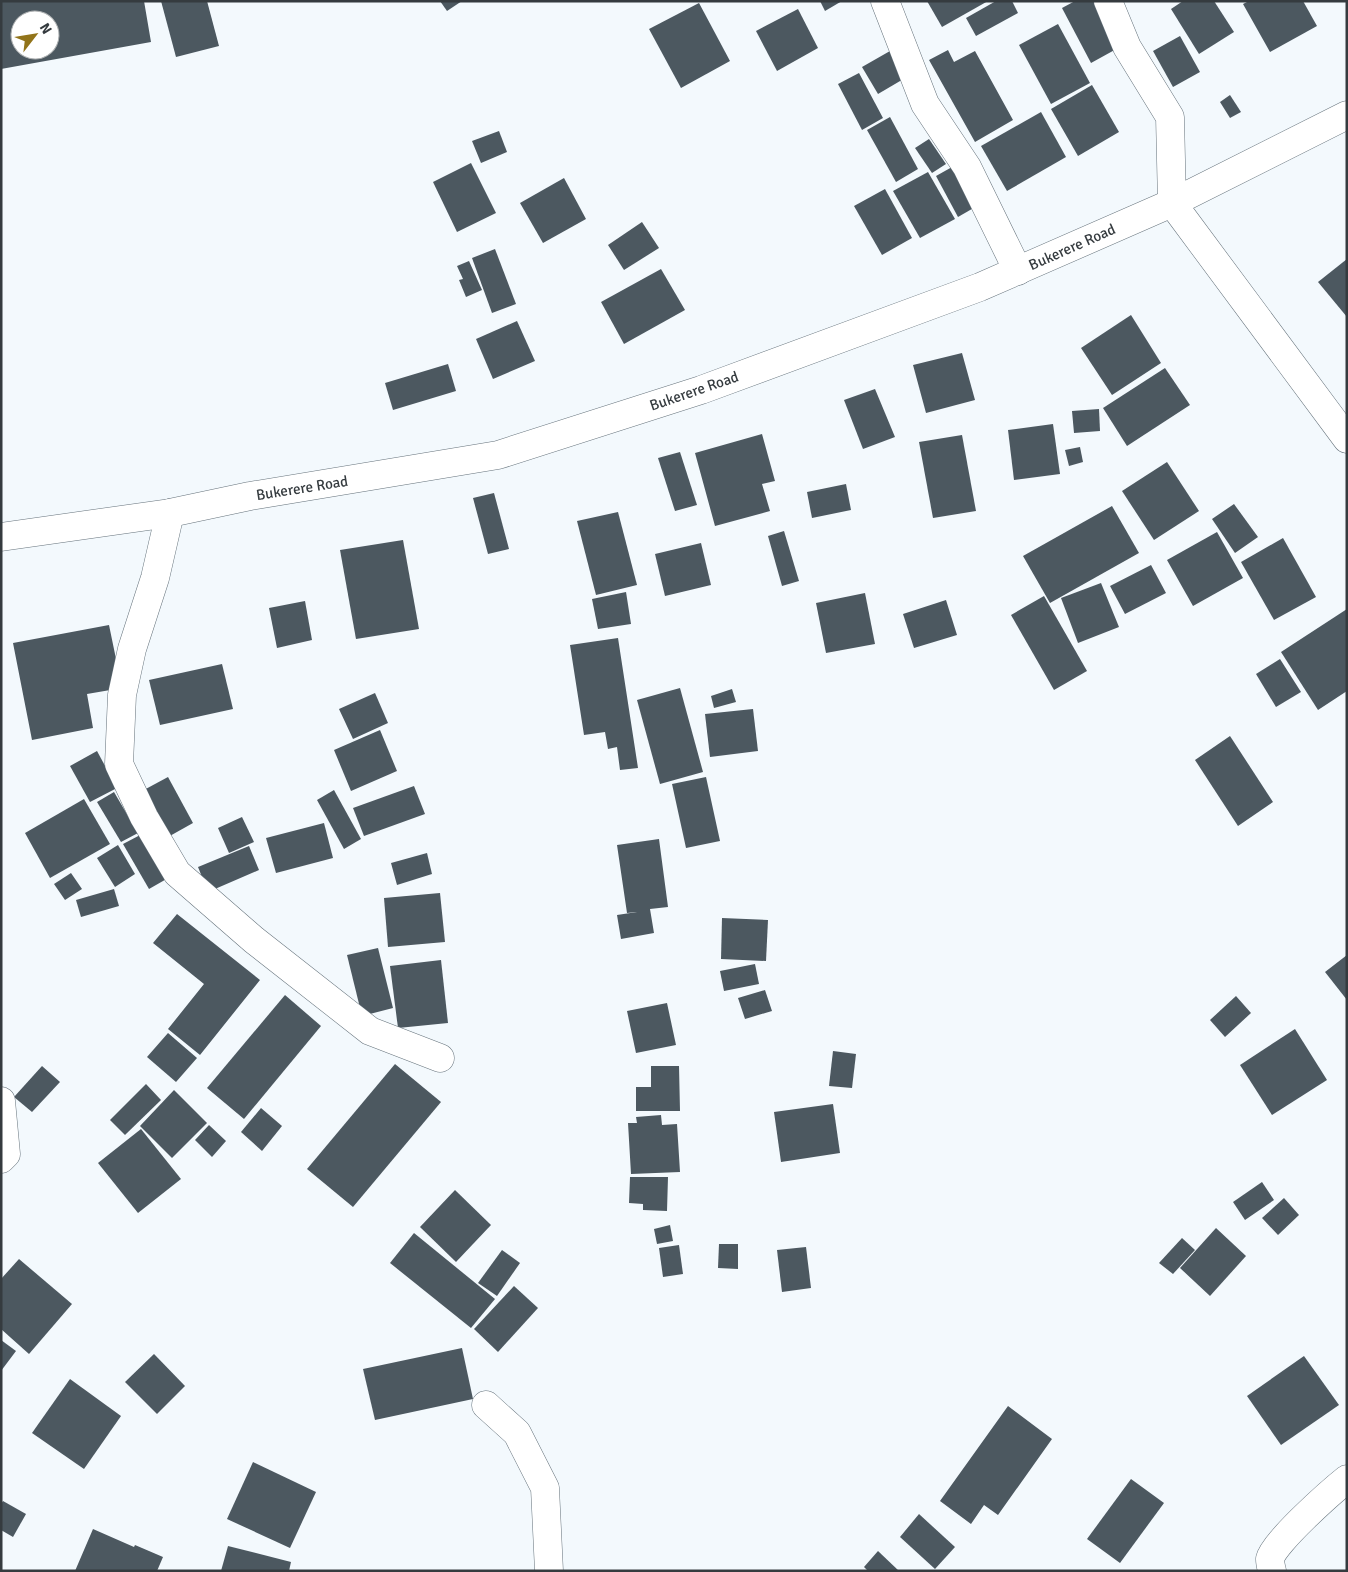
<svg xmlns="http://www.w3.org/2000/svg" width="1348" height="1572" viewBox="0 0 1348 1572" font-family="Signika,sans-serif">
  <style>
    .building { fill: #4c5860; fill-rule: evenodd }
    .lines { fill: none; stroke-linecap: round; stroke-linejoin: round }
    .street-casing { stroke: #66737c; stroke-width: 29 }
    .secondary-casing { stroke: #66737c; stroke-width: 29 }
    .street { stroke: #fff; stroke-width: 28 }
    .secondary { stroke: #fff; stroke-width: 28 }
    .labels { text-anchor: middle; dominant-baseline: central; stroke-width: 5; stroke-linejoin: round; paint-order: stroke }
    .street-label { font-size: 15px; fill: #353b3f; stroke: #fff }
  </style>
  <rect width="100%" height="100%" fill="#f3f9fd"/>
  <g class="building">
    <path d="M1,1H144L151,42L1,69ZM20,20H50V50H20Z"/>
    <polygon points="161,1 207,1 219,46 176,57"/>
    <polygon points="440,1 462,1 447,11"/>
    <polygon points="820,1 842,1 825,11"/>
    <polygon points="927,1 988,1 942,27"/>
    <polygon points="996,1 1012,1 1018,13 976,36 966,18"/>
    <polygon points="1075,1 1096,1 1120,47 1091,63 1062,8"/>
    <polygon points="1183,1 1214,1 1234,32 1199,54 1171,9"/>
    <polygon points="1249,1 1303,1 1317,26 1270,52 1243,4"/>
    <polygon points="699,3 730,61 681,88 649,29"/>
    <polygon points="798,9 818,48 777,71 756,31"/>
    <polygon points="1058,24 1090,83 1051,104 1019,45"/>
    <polygon points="1180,36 1200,72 1173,87 1153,51"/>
    <polygon points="897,47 912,74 878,94 862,67"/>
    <polygon points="948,50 954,62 975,51 1013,120 975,142 929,60"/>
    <polygon points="859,73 883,118 862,130 838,84"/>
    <polygon points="1092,85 1119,132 1078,156 1051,109"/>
    <polygon points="1230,95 1241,112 1230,118 1220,102"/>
    <polygon points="1041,112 1066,157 1007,191 981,146"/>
    <polygon points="890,117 918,169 896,182 867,130"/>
    <polygon points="499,131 507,152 481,163 472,141"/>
    <polygon points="929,139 946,164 932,173 915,148"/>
    <polygon points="961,162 984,202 958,217 936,176"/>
    <polygon points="471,163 496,213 457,232 433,182"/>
    <polygon points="928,172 955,219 920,238 893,191"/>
    <polygon points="564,178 586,219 543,243 520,203"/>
    <polygon points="885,189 912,238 882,255 854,206"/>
    <polygon points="642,222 659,248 624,270 608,245"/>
    <polygon points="495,249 516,304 492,313 472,258"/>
    <polygon points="1347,259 1347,317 1318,282"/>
    <polygon points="469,261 482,290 466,297 459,280 463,279 457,266"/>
    <polygon points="661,269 685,310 624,344 601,302"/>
    <polygon points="1131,315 1161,363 1112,395 1081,348"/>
    <polygon points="517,321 535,361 493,379 476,339"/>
    <polygon points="962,353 975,400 926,413 913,365"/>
    <polygon points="448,364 456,391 393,410 385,383"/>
    <polygon points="1165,368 1190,405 1127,446 1103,408"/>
    <polygon points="875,389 895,437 863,449 844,400"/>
    <polygon points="1099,409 1100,431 1074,433 1072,411"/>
    <polygon points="1053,424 1060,474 1014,480 1008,430"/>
    <polygon points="762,434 775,481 762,484 770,511 715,526 695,453"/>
    <polygon points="962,435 976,511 933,518 919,442"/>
    <polygon points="1080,447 1083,462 1069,466 1065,450"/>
    <polygon points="680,452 697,505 675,511 658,458"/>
    <polygon points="1167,462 1199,511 1154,540 1122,491"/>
    <polygon points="846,484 851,510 812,518 807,492"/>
    <polygon points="494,493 509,549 488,554 473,498"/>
    <polygon points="1234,504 1258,537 1235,553 1212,519"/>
    <polygon points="1112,506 1139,553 1050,603 1023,556"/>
    <polygon points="618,512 637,585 596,595 577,521"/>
    <polygon points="784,531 799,581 782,586 768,536"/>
    <polygon points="1217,532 1243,578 1193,606 1167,560"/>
    <polygon points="1283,538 1316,597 1274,620 1241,562"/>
    <polygon points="403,540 419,629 356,639 340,550"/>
    <polygon points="701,543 711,585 665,596 655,554"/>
    <polygon points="1151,565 1166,593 1125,614 1110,586"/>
    <polygon points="1101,583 1119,627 1078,643 1061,598"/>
    <polygon points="626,592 631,624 598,629 592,599"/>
    <polygon points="865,593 875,644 826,653 816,603"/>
    <polygon points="1044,596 1087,671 1054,690 1011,615"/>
    <polygon points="946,600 957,635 914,648 903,614"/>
    <polygon points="305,601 312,640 277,648 269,608"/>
    <polygon points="1347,609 1347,691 1318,710 1281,652"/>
    <polygon points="109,625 122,688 87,694 93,728 32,740 13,643"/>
    <polygon points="618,638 638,768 620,770 617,747 608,749 605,732 584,735 570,645"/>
    <polygon points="1280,659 1301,692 1276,707 1256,674"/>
    <polygon points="222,664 233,709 160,725 149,680"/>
    <polygon points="680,688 703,772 660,784 637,700"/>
    <polygon points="732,689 736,702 714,708 711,696"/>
    <polygon points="375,693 388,723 353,739 339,709"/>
    <polygon points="753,709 758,751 710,757 705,714"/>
    <polygon points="380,730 397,771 351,791 334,750"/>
    <polygon points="1230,736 1273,802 1238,826 1195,760"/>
    <polygon points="97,751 117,788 90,802 70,766"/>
    <polygon points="168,777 193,823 168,837 142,791"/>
    <polygon points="706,777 720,841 686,848 672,784"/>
    <polygon points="414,786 425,814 364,836 353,808"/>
    <polygon points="334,790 361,839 344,849 317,800"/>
    <polygon points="114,792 138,833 121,842 97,802"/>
    <polygon points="84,799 110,844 50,878 25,833"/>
    <polygon points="242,817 254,842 229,853 218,828"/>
    <polygon points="324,823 333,858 276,873 266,838"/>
    <polygon points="144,833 170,877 149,889 123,844"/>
    <polygon points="659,839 668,907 650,909 654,933 621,939 617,915 637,912 627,913 617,845"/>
    <polygon points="118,845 135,874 115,887 97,858"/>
    <polygon points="249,846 259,870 208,892 198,867"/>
    <polygon points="427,853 432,874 397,885 391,863"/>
    <polygon points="71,873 82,889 65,900 54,884"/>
    <polygon points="114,889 119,906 81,917 76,900"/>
    <polygon points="440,893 445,942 388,947 384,898"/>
    <polygon points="177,914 260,980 200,1055 168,1029 204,984 153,943"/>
    <polygon points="722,918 768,920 766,961 721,959"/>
    <polygon points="378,948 393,1008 362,1016 347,955"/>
    <polygon points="1347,955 1347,1000 1325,972"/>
    <polygon points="441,960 448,1023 398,1028 390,966"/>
    <polygon points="755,964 759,984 724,991 720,971"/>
    <polygon points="765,990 772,1011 745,1019 738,998"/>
    <polygon points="285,995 321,1026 244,1119 207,1088"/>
    <polygon points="1236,996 1251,1013 1225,1037 1210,1020"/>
    <polygon points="667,1003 676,1045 636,1053 627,1011"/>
    <polygon points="1295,1029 1327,1080 1272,1115 1240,1065"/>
    <polygon points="168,1033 197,1058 176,1082 147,1057"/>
    <polygon points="833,1051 856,1054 852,1088 829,1086"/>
    <polygon points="395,1064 441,1102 353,1207 307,1169"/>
    <polygon points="42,1066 60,1082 32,1112 14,1097"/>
    <polygon points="651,1066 679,1066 680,1111 636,1111 636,1087 651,1087"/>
    <polygon points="146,1084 161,1100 125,1135 110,1120"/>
    <polygon points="174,1090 207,1123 172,1158 140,1126"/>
    <polygon points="833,1104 840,1153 781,1162 774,1112"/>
    <polygon points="261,1108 282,1126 262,1151 241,1132"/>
    <polygon points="661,1115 662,1125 677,1124 680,1172 631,1174 628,1123 637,1123 636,1117"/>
    <polygon points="209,1125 226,1141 212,1157 195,1140"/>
    <polygon points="141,1129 181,1179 138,1213 98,1163"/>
    <polygon points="630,1177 668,1177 667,1211 643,1210 643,1204 629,1203"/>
    <polygon points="1262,1182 1274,1200 1245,1220 1233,1202"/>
    <polygon points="455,1190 491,1225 456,1262 420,1227"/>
    <polygon points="1284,1198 1299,1215 1278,1235 1262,1218"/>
    <polygon points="670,1225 673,1241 657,1244 654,1229"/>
    <polygon points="1216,1228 1246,1256 1210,1296 1180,1268"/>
    <polygon points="414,1233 495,1299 471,1328 390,1263"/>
    <polygon points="1182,1238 1195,1250 1173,1274 1159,1263"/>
    <polygon points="719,1244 738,1244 738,1269 718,1268"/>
    <polygon points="679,1245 683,1274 663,1277 659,1248"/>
    <polygon points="806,1247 811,1288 782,1292 777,1250"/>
    <polygon points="502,1250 520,1263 497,1296 478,1283"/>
    <polygon points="19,1259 72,1304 29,1354 1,1329 1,1279"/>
    <polygon points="514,1286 538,1308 498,1352 474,1329"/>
    <polygon points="1,1340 16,1351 1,1371"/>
    <polygon points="462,1348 473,1399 375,1420 363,1369"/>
    <polygon points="154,1354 185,1386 157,1414 125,1382"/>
    <polygon points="1304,1356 1339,1405 1281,1445 1247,1396"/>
    <polygon points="70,1379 121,1416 84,1469 32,1433"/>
    <polygon points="1008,1406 1052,1439 998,1515 984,1505 971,1524 940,1501"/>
    <polygon points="253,1462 316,1492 290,1548 227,1519"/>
    <polygon points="1131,1479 1164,1503 1120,1563 1087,1539"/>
    <polygon points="3,1501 26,1514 13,1537 1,1530 1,1504"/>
    <polygon points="919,1514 955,1547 935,1569 900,1537"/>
    <polygon points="93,1529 134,1547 135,1545 163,1557 157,1571 75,1571"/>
    <polygon points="228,1546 291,1562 289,1571 221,1571"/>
    <polygon points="878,1551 899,1571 868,1571 864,1567"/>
  </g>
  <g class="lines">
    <defs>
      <g id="street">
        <polyline points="885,1 925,104 967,167 1018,271"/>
        <polyline points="1108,1 1127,47 1170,117 1172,203 1347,439"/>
        <polyline points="170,513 155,578 132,649 122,695 119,764 144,817 177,873 254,940 370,1031 440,1058"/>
        <polyline points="1,1101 6,1154 1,1159"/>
        <polyline points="486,1405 517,1433 545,1488 549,1571"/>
        <path d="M1272,1571C1271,1567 1270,1562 1270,1559C1274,1542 1332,1491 1347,1479"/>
      </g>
      <polyline id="secondary" points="1,537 170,513 250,496 498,455 701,390 980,287 1172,203 1347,115"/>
    </defs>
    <use href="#street" class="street-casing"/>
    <use href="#secondary" class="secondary-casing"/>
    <use href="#street" class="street"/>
    <use href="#secondary" class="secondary"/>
  </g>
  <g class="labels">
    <g class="street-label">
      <text transform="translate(1072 247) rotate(-24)">Bukerere Road</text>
      <text transform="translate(694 391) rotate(-19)">Bukerere Road</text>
      <text transform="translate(302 488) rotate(-9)">Bukerere Road</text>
    </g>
  </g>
  <rect width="1348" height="1572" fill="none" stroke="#353b3f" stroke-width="5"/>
  <g transform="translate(35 35) rotate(59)"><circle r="24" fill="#ffffff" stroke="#aeb1b2"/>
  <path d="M0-4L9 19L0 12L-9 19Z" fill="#92741a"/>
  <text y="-8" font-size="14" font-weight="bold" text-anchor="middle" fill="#353b3f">N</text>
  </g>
</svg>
